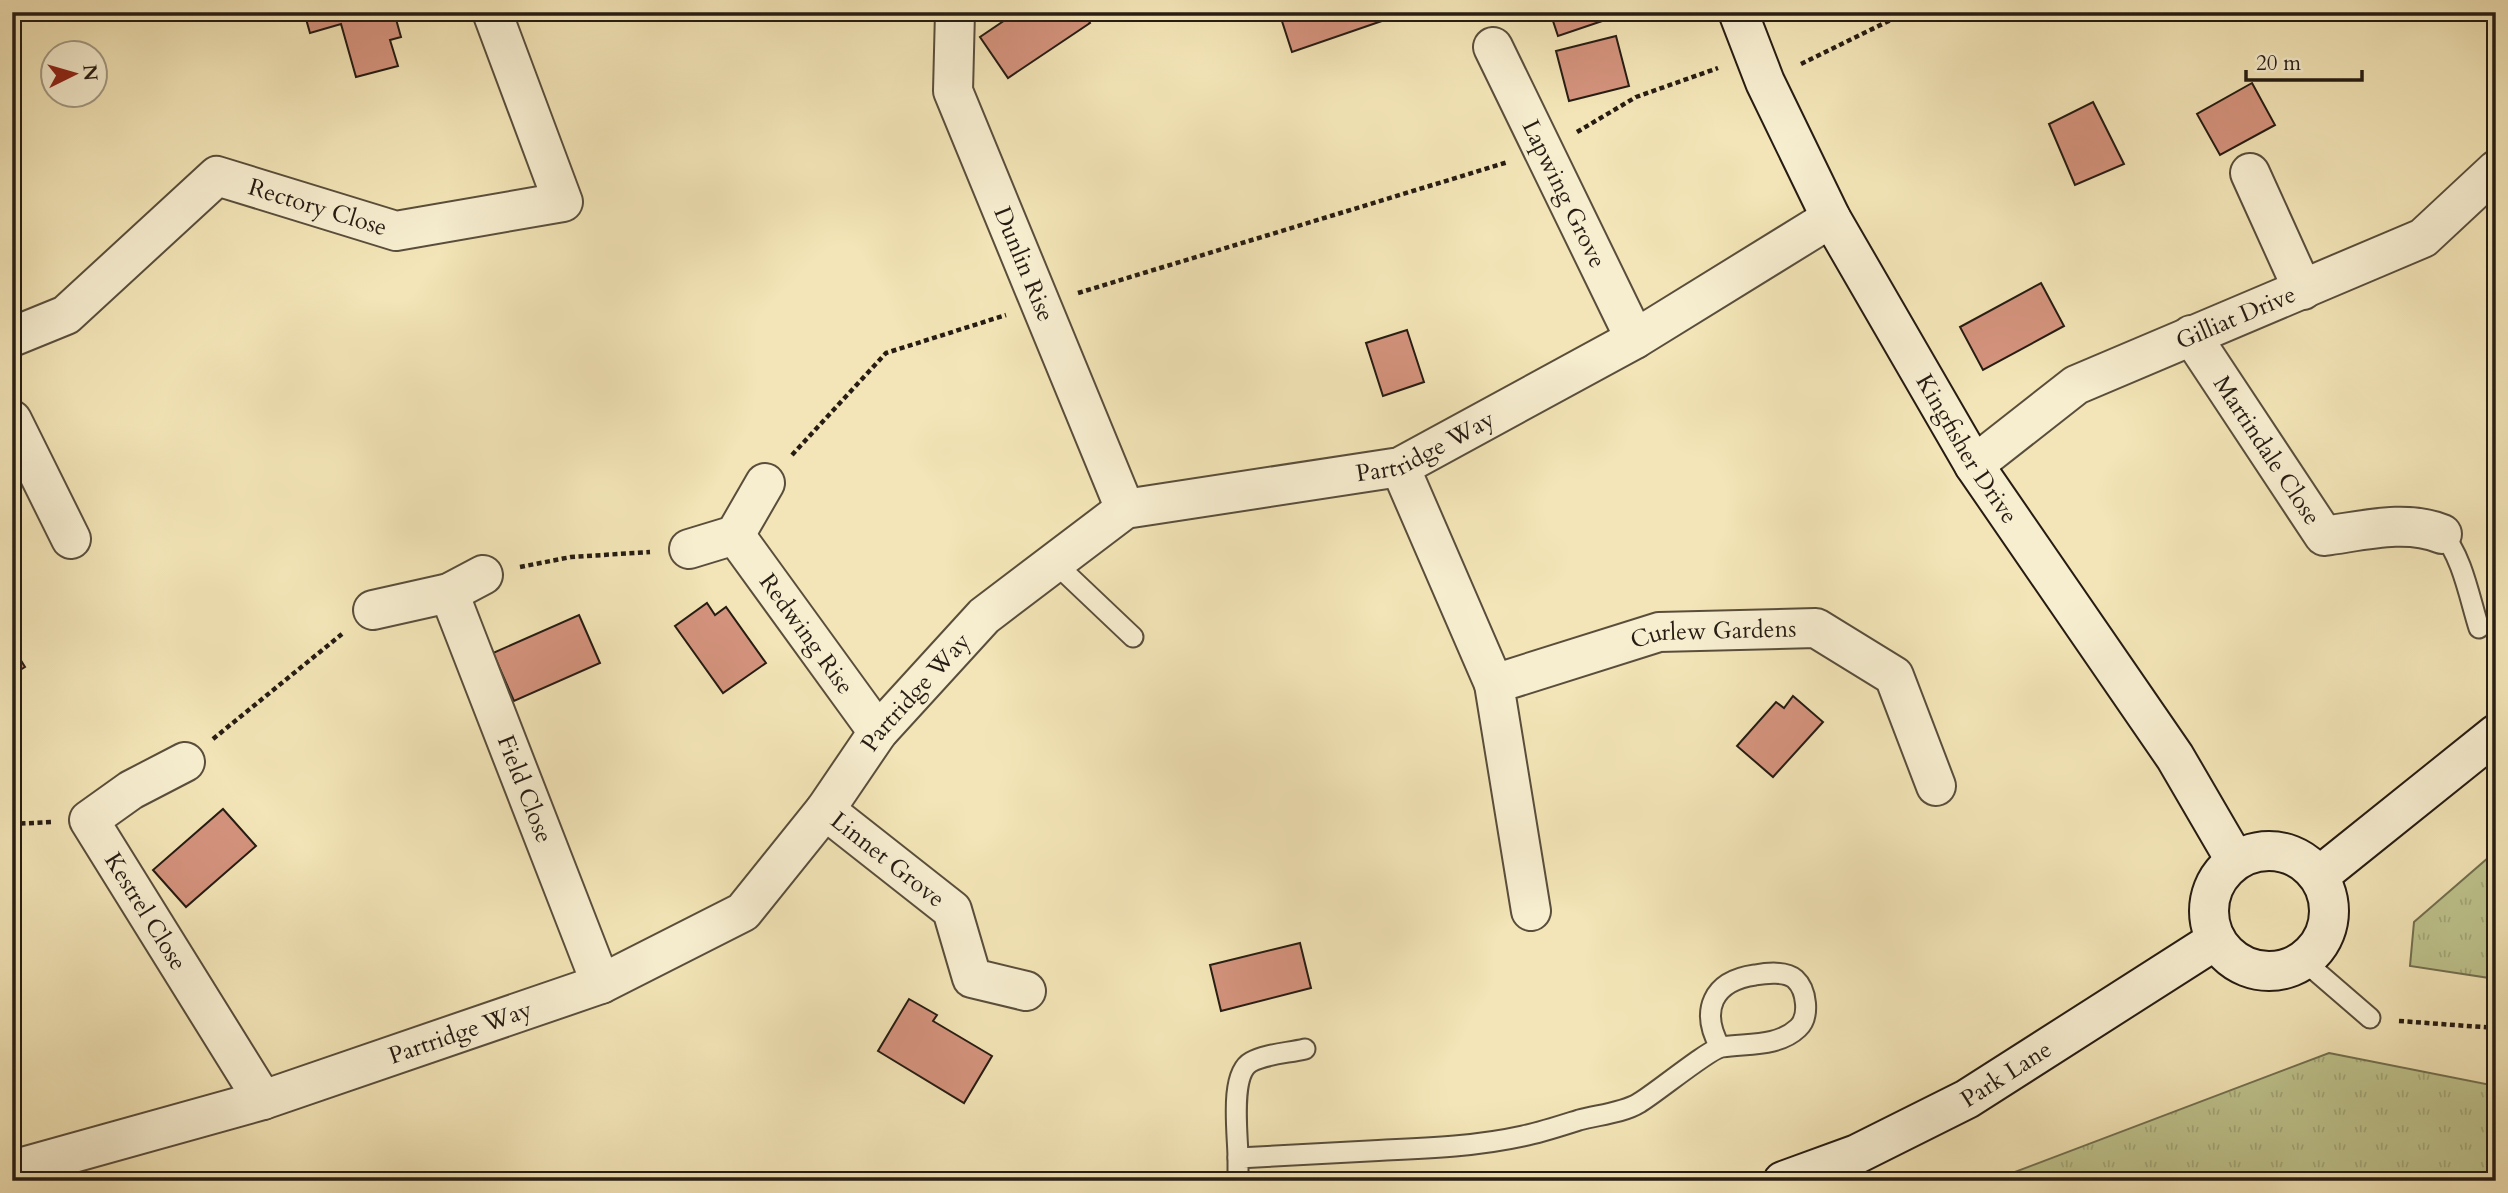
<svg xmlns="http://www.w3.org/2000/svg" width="2508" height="1193" viewBox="0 0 2508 1193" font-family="Cardo,serif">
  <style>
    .grass { fill: url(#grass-tufts); stroke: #727050; stroke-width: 2 }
    .building { fill: #d4937d; stroke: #261c13; stroke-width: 2 }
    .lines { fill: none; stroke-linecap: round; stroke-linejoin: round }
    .lane-casing { stroke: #594e3c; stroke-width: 23 }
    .street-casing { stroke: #594e3c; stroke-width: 42 }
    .secondary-casing { stroke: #261c13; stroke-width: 42 }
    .path { stroke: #261c13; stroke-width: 4.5; stroke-dasharray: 5 3.5; stroke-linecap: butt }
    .lane { stroke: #f7eed0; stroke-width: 19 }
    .street { stroke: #f7eed0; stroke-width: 38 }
    .secondary { stroke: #f7eed0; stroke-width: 38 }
    .labels { text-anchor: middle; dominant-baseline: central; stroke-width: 7; stroke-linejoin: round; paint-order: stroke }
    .street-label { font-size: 24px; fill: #261c13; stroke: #f7eed0 }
  </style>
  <defs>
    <pattern id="grass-tufts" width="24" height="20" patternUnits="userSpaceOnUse" patternTransform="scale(1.75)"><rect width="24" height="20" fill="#bec38d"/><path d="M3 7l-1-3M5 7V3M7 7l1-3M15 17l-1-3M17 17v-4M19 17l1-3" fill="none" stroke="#a3a779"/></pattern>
  </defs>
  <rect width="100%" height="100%" fill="#f3e5b7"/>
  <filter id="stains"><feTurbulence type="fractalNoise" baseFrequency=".00286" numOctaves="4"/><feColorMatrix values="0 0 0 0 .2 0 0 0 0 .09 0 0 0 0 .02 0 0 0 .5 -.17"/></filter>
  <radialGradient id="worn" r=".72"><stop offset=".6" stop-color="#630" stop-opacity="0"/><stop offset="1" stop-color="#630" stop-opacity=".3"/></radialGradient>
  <g class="grass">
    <polygon points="2496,851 2496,979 2410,966 2414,922"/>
    <polygon points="2329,1053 2496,1086 2496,1181 1991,1181"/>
  </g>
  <g class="building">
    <polygon points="304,12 394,12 401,37 390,40 398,66 356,77 341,24 310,33"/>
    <polygon points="1017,12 1083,12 1090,23 1008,78 980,37"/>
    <polygon points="1279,12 1408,12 1292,52"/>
    <polygon points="1550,12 1613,12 1614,17 1558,36"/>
    <polygon points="1616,36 1629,86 1569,101 1556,51"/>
    <polygon points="2252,83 2275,125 2220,155 2197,114"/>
    <polygon points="2093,102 2124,164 2075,185 2049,124"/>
    <polygon points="2041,283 2064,326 1983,370 1960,327"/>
    <polygon points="1407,330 1424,382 1383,396 1366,343"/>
    <polygon points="707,603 715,615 726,607 766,663 723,693 675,626"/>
    <polygon points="579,615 600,663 514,701 493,653"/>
    <polygon points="12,646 25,667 12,675"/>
    <polygon points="1793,696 1823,722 1773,777 1737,746 1776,702 1784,708"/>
    <polygon points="223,809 256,846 186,907 153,870"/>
    <polygon points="1300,943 1311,988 1221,1011 1210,965"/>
    <polygon points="909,999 937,1015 933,1021 992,1056 964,1103 878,1051"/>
  </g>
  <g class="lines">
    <defs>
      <g id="lane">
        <path d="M2442,534C2462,555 2470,600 2479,628"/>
        <polyline points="1056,564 1133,637"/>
        <polyline points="2304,961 2370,1018"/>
        <path d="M1238,1158C1238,1135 1229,1074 1251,1062C1265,1054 1288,1053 1305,1049"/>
        <path d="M1238,1181V1158C1288,1155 1337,1153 1386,1150C1432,1148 1478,1146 1523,1136C1542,1132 1560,1126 1579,1120C1597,1115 1623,1113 1639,1103C1656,1093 1709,1049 1722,1047C1747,1043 1778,1047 1798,1028C1810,1017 1807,990 1795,979C1786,971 1766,973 1755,975C1712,981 1700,1011 1720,1047"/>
      </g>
      <g id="street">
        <path id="s1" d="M955,12L953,91L1125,509"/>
        <path id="s2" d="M1493,47L1635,339"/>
        <polyline points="2250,173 2303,290"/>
        <path id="s3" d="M2191,335L2324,536C2362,531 2406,519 2442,534"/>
        <path id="s4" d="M12,337L66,315L217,176L396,231L563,202L492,12"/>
        <polyline points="12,420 71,539"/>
        <path id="s5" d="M1974,465L2076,385L2423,238L2496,170"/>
        <polyline points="1400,467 1494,684"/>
        <path id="s6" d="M735,535L878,732"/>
        <polyline points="689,549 735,535 765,483"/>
        <path id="s7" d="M449,593L601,984"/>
        <polyline points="373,610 449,593 483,575"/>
        <path id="s8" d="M185,762L131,790L89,820L263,1100"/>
        <path id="s9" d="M825,810L952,910L972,978L1026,991"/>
        <path id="s10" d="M1531,911L1494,684L1659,632L1816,628L1894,676L1936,786"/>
        <path id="s11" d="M12,1170L263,1100L601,984L743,912L825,810L878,732L984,616L1125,509L1400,467L1635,339L1831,218"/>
      </g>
      <g id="secondary">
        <path id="s12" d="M1738,12L1765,82L1831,218L1974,465L2175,757L2235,860"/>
        <circle cx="2269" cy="911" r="60"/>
        <polyline points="2319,876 2496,734"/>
        <path id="s13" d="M1783,1181L1857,1154L1967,1099L2216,940"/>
      </g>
    </defs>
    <use href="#lane" class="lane-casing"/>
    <use href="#street" class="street-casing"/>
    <use href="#secondary" class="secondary-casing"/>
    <g class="path">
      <polyline points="1801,64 1907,12"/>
      <polyline points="1577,132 1636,97 1718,68"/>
      <polyline points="1078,293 1508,162"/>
      <polyline points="792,455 886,353 1006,315"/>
      <polyline points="520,567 571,557 650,552"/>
      <polyline points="213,739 342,634"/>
      <polyline points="12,824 53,822"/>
      <polyline points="2399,1021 2496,1028"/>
    </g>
    <use href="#lane" class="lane"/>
    <use href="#street" class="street"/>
    <use href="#secondary" class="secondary"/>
  </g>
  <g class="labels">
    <g class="street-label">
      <text stroke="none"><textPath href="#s2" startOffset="163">Lapwing Grove</textPath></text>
      <text stroke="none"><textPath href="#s4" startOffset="369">Rectory Close</textPath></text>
      <text stroke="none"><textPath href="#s1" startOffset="266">Dunlin Rise</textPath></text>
      <text stroke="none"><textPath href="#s5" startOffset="303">Gilliat Drive</textPath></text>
      <text stroke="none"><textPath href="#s11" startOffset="1645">Partridge Way</textPath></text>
      <text stroke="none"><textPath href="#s12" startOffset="494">Kingfisher Drive</textPath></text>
      <text stroke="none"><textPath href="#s3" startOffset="138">Martindale Close</textPath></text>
      <text stroke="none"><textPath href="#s6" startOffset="122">Redwing Rise</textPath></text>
      <text stroke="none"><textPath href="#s10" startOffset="457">Curlew Gardens</textPath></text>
      <text stroke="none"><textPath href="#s11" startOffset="1057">Partridge Way</textPath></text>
      <text stroke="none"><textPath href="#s7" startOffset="210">Field Close</textPath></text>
      <text stroke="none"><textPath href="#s9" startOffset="80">Linnet Grove</textPath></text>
      <text stroke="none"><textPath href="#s8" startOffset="220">Kestrel Close</textPath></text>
      <text stroke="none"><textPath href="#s11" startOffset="469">Partridge Way</textPath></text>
      <text stroke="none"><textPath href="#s13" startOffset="248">Park Lane</textPath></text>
    </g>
  </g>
  <rect width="2508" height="1193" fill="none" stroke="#f3e5b7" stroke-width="42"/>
  <rect x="14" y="14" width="2480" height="1165" fill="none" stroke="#261c13" stroke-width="3.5"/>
  <rect x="21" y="21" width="2466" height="1151" fill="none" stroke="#261c13" stroke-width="2"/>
  <g transform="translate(74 74) rotate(85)"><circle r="33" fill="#f7eed0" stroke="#a39a84" stroke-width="2"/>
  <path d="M0-5L12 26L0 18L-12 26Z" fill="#8f2418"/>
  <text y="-10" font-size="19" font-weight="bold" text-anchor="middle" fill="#261c13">N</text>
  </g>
  <path d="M2246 70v10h116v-10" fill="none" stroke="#261c13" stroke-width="3.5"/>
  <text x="2256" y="70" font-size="21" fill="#261c13" stroke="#f7eed0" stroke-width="5" paint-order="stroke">20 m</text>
  <rect width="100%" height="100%" filter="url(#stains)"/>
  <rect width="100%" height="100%" fill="url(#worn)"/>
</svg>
